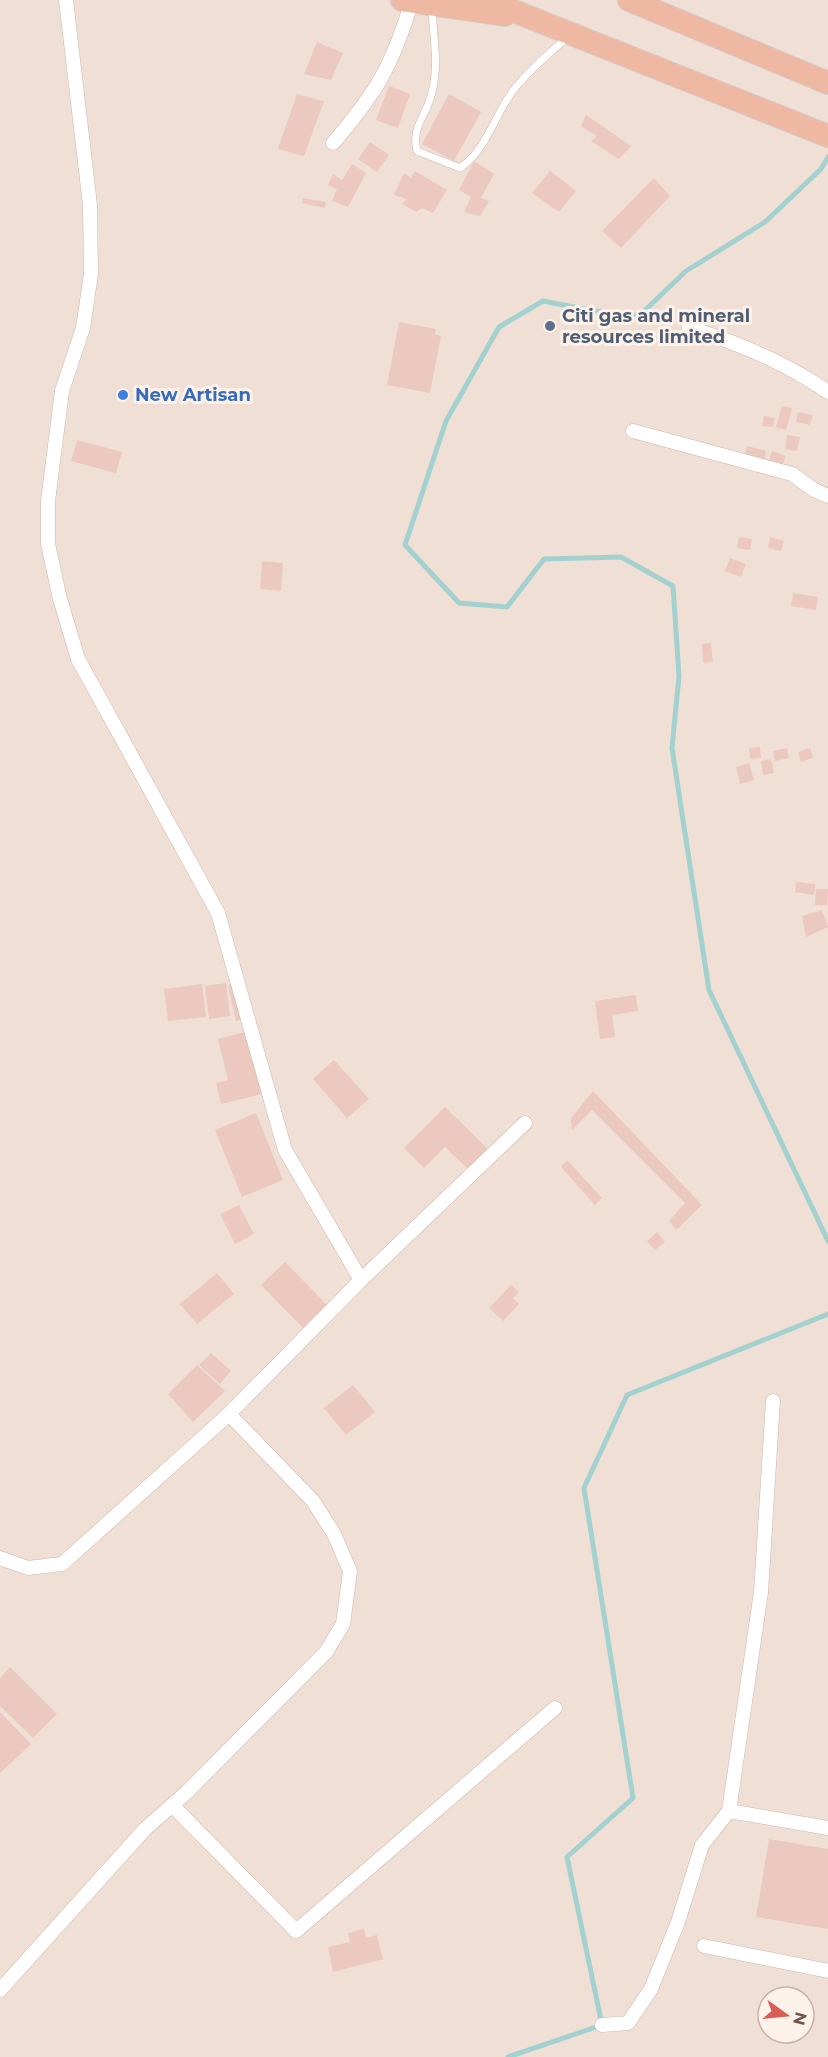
<svg xmlns="http://www.w3.org/2000/svg" width="828" height="2057" font-family="Montserrat,sans-serif">
  <style>
    .residential { fill: #f0dfd4; fill-rule: evenodd }
    .lines { fill: none; stroke-linecap: round; stroke-linejoin: round }
    .stream { stroke: #a3d1d0; stroke-width: 5 }
    .building { fill: #ecc9bf }
    .service-casing { stroke: #ccb7af; stroke-width: 8 }
    .minor-casing { stroke: #ccb7af; stroke-width: 15 }
    .trunk-casing { stroke: #d4cbca; stroke-width: 24 }
    .service { stroke: #fff; stroke-width: 7 }
    .minor { stroke: #fff; stroke-width: 14 }
    .trunk { stroke: #efb8a3; stroke-width: 22 }
    .service-dot { fill: #5c6f8a; stroke: #fdf2ea; stroke-width: 2 }
    .shop-dot { fill: #3f7fe0; stroke: #fdf2ea; stroke-width: 2 }
    .labels { text-anchor: middle; stroke-width: 6; stroke-linejoin: round; paint-order: stroke }
    .service-label { font-size: 18px; font-weight: bold; fill: #4e5e75; stroke: #fdf2ea; text-anchor: start }
    .shop-label { font-size: 18px; font-weight: bold; fill: #366cbe; stroke: #fdf2ea; text-anchor: start }
  </style>
  <rect width="100%" height="100%" fill="#f9eee5"/>
  <path class="residential" d="M0 0H828V2057H0ZM768 1997H804V2033H768Z"/>
  <g class="lines">
    <g class="stream">
      <path d="M828 157 821 169 765 222 686 271 640 315 595 311 543 301 499 327 446 421 405 545 459 603 507 607 544 559 621 557 673 586 679 676 672 748 709 990 828 1241"/>
      <path d="M508 2057 602 2025 567 1857 633 1798 584 1488 627 1395 828 1314"/>
    </g>
  </g>
  <g class="building">
    <path d="M317 42 343 53 331 80 304 74Z"/>
    <path d="M389 86 410 94 398 128 376 120Z"/>
    <path d="M297 94 324 101 304 156 278 149Z"/>
    <path d="M449 94 481 112 454 161 422 144Z"/>
    <path d="M586 115 631 146 619 159 591 141 597 136 581 126Z"/>
    <path d="M370 142 389 155 377 172 358 159Z"/>
    <path d="M474 161 494 174 481 198 489 201 480 216 464 212 471 197 459 190Z"/>
    <path d="M352 164 366 173 348 207 332 201 337 189 328 185 333 174 342 180Z"/>
    <path d="M415 171 447 190 433 213 422 208 416 212 402 204 407 199 394 195 404 173 411 178Z"/>
    <path d="M550 171 576 191 559 212 532 193Z"/>
    <path d="M654 178 670 196 621 248 602 231Z"/>
    <path d="M303 198 326 202 325 208 302 203Z"/>
    <path d="M399 322 436 329 435 334 441 336 430 393 387 385Z"/>
    <path d="M782 406 792 408 786 430 776 427Z"/>
    <path d="M798 412 813 415 810 425 796 422Z"/>
    <path d="M764 416 775 418 773 427 762 426Z"/>
    <path d="M787 435 800 437 797 451 785 449Z"/>
    <path d="M77 440 122 452 116 473 71 461Z"/>
    <path d="M747 446 766 451 764 460 744 456Z"/>
    <path d="M772 451 786 456 783 464 769 460Z"/>
    <path d="M739 537 752 539 750 550 737 548Z"/>
    <path d="M770 537 784 541 781 551 768 548Z"/>
    <path d="M730 558 746 564 741 577 725 571Z"/>
    <path d="M262 561 283 563 281 591 260 589Z"/>
    <path d="M793 593 818 597 816 610 791 606Z"/>
    <path d="M711 643 713 662 703 663 702 644Z"/>
    <path d="M760 747 761 758 750 759 749 748Z"/>
    <path d="M787 748 789 758 775 761 773 751Z"/>
    <path d="M810 748 813 758 801 762 798 752Z"/>
    <path d="M771 759 774 773 763 775 761 761Z"/>
    <path d="M749 763 754 780 740 784 736 767Z"/>
    <path d="M796 882 815 884 814 895 795 892Z"/>
    <path d="M816 889H828L827 905H815Z"/>
    <path d="M822 910 828 927 806 937 802 916Z"/>
    <path d="M226 983 230 1016 209 1019 205 986Z"/>
    <path d="M236 983 246 1018 236 1021 228 985Z"/>
    <path d="M202 984 206 1017 168 1021 164 989Z"/>
    <path d="M636 995 638 1011 612 1015 615 1037 600 1039 595 1001Z"/>
    <path d="M249 1031 266 1093 221 1104 216 1083 228 1080 218 1039Z"/>
    <path d="M334 1060 369 1099 347 1118 313 1079Z"/>
    <path d="M593 1091 702 1205 676 1230 669 1221 685 1203 592 1110 572 1130 571 1118Z"/>
    <path d="M445 1107 490 1151 470 1171 445 1147 424 1168 404 1148Z"/>
    <path d="M256 1113 283 1180 242 1197 215 1130Z"/>
    <path d="M567 1160 602 1198 595 1205 561 1167Z"/>
    <path d="M239 1205 254 1234 235 1244 220 1214Z"/>
    <path d="M657 1232 665 1242 655 1250 647 1241Z"/>
    <path d="M285 1262 327 1305 303 1328 261 1285Z"/>
    <path d="M217 1273 234 1294 197 1324 180 1304Z"/>
    <path d="M511 1285 519 1292 513 1298 519 1304 503 1321 489 1308Z"/>
    <path d="M211 1353 231 1371 220 1384 199 1365Z"/>
    <path d="M197 1365 225 1391 193 1422 168 1394Z"/>
    <path d="M353 1385 375 1412 346 1435 324 1408Z"/>
    <path d="M10 1667 57 1714 33 1738 0 1706V1678Z"/>
    <path d="M0 1712 31 1744 0 1773Z"/>
    <path d="M769 1839 828 1849V1929L756 1917Z"/>
    <path d="M364 1929 366 1938 377 1935 383 1959 333 1972 328 1947 350 1942 348 1933Z"/>
  </g>
  <g class="lines">
    <g class="service-casing">
      <path id="service" d="M432 7C433 40 441 69 429 102 422 121 412 129 417 151L460 168C487 150 495 113 515 88 531 69 550 52 569 36"/>
    </g>
    <g class="minor-casing">
      <g id="minor">
        <path d="M66 0 90 205 91 274 83 328 62 391 48 501V544L60 599 78 659 218 913 285 1150 361 1280"/>
        <path d="M333 143C377 92 392 66 412 1"/>
        <path d="M689 328C740 343 784 362 828 392"/>
        <path d="M633 431 792 474 814 490 828 496"/>
        <path d="M0 1558 28 1568 62 1564 229 1414 361 1280 525 1123"/>
        <path d="M172 1805 296 1931 555 1708"/>
        <path d="M729 1811 828 1828"/>
        <path d="M704 1946 828 1971"/>
        <path d="M0 1990 145 1829 187 1792 326 1652 343 1624 350 1571 334 1534 313 1501 229 1414"/>
        <path d="M602 2025 628 2023 651 1989 678 1922 702 1845 729 1811 761 1592 773 1401"/>
      </g>
    </g>
    <g class="trunk-casing">
      <g id="trunk">
        <path d="M402 0 505 15"/>
        <path d="M486 0 828 136"/>
        <path d="M629 0 828 83"/>
      </g>
    </g>
    <use href="#service" class="service"/>
    <use href="#minor" class="minor"/>
    <use href="#trunk" class="trunk"/>
  </g>
  <circle class="service-dot" cx="550" cy="326" r="6"/>
  <circle class="shop-dot" cx="123" cy="395" r="6"/>
  <g class="labels">
    <g class="service-label">
      <text x="562" y="322">Citi gas and mineral<tspan x="562" dy="21">resources limited</tspan></text>
    </g>
    <g class="shop-label">
      <text x="135" y="401">New Artisan</text>
    </g>
  </g>
  <g transform="translate(786 2015) rotate(105)"><circle r="28" fill="#fdf2ea" stroke="#c4b2ab" stroke-width="1.5"/>
  <path d="M0-4.5L10 22L0 15L-10 22Z" fill="#d65e57"/>
  <text y="-9" font-size="16" font-weight="bold" text-anchor="middle" fill="#6f534d">N</text>
  </g>
</svg>
